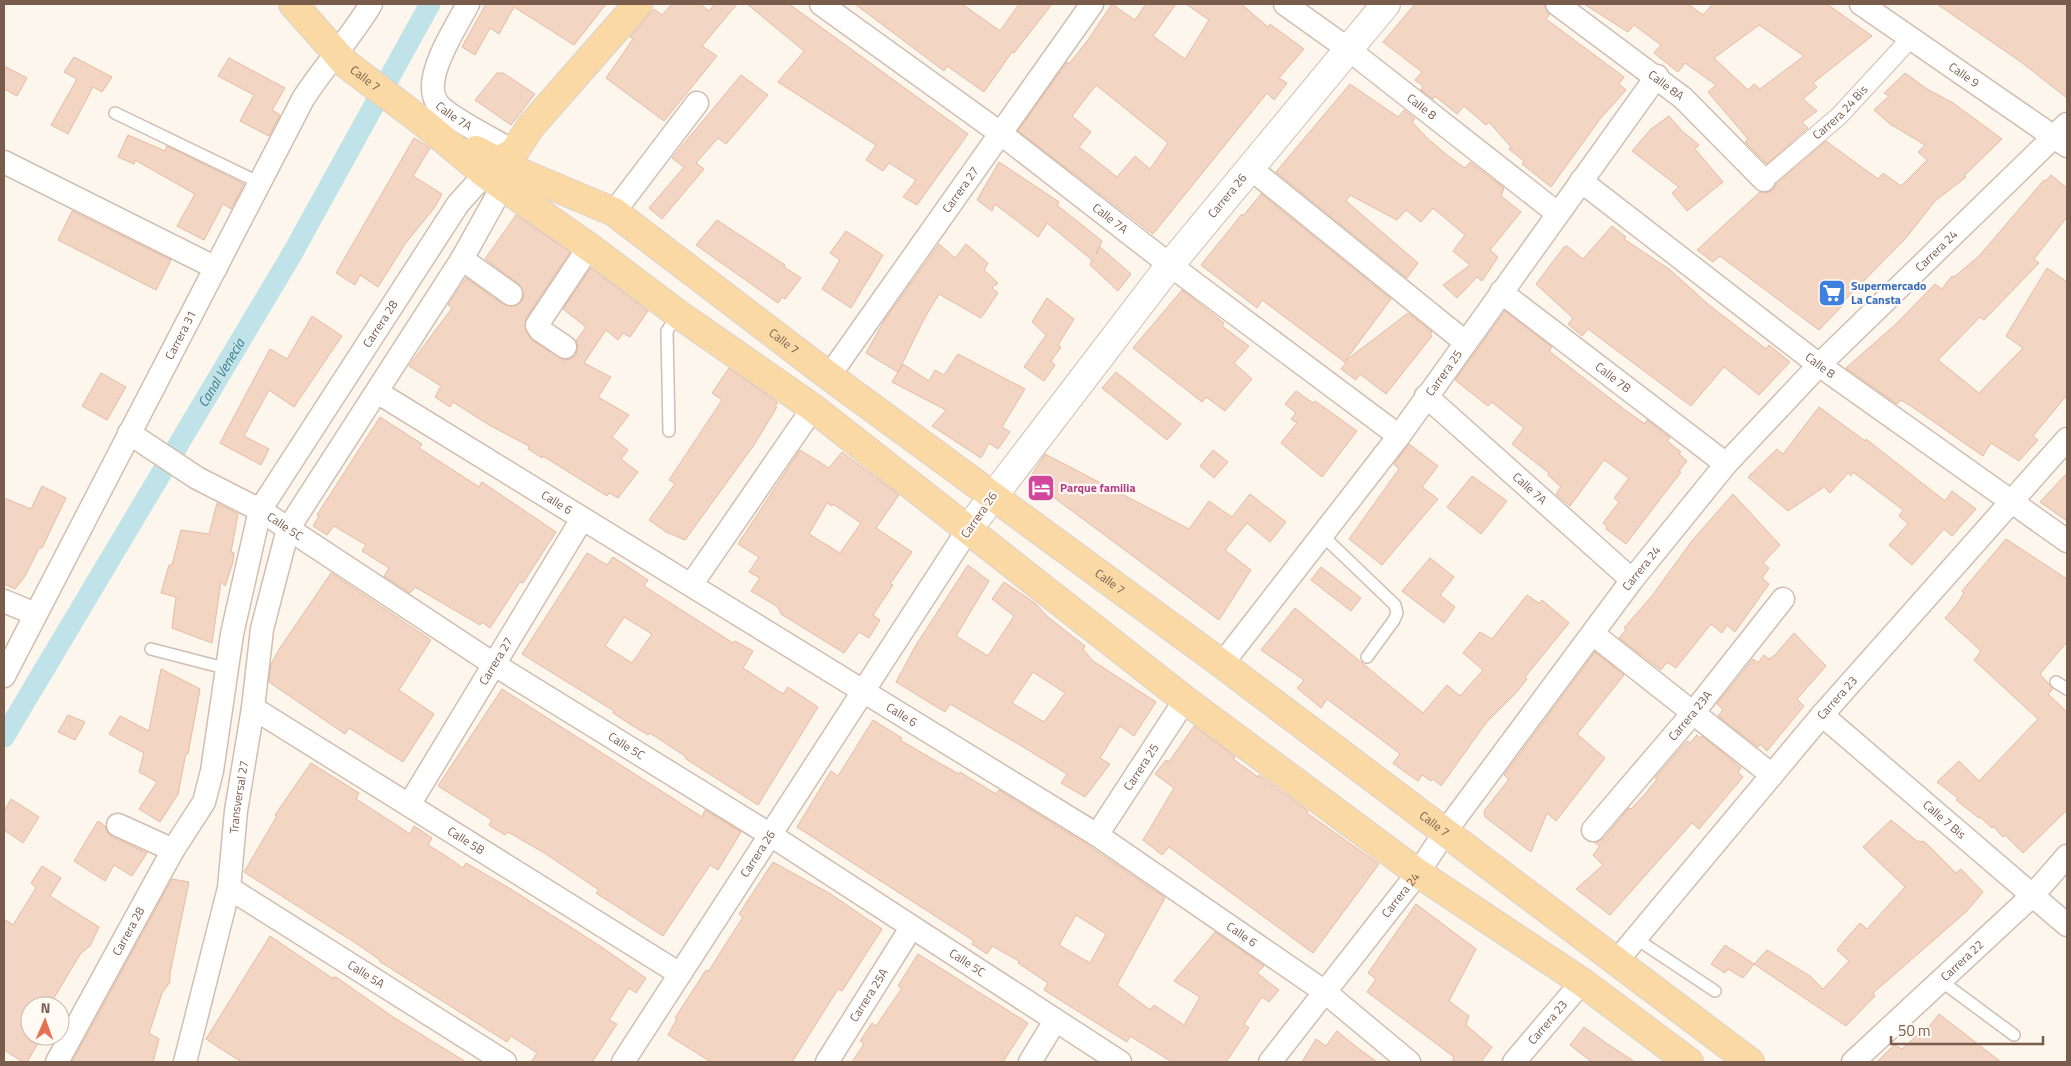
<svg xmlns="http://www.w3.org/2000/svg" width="2071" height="1066" font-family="'Titillium Web',sans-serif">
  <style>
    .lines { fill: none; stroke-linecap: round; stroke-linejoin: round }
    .canal { stroke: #bfe3e8; stroke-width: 21 }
    .building { fill: #f3d5c3; stroke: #e6bba3; fill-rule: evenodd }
    .service-casing { stroke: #d1beb0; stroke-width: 14 }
    .pedestrian-casing { stroke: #d1beb0; stroke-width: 20 }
    .minor-casing { stroke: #d1beb0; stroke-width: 25 }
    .tertiary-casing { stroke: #d1beb0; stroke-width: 30 }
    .primary-casing { stroke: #dad1cd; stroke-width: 30 }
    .service { stroke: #fff; stroke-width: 11 }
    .pedestrian { stroke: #fff; stroke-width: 18 }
    .minor { stroke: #fff; stroke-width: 22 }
    .tertiary { stroke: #fff; stroke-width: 28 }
    .primary { stroke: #fbd9a5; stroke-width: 28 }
    .labels { text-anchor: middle; stroke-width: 4.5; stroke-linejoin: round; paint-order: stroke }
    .street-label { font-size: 12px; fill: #7a5c4d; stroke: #fffaf3 }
    .shop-label { font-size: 12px; font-weight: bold; fill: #366cbe; stroke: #fffaf3; text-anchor: start }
    .hotel-label { font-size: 12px; font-weight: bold; fill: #b23c85; stroke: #fffaf3; text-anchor: start }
    .water-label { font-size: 14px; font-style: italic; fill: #437c86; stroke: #fffaf3 }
  </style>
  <rect width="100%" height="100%" fill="#fdf6ec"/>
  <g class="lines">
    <path class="canal" id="s1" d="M4 737 292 254 430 4"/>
  </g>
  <g class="building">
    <path d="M486 4H606L574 45 514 7 499 34 490 28 475 55 462 47Z"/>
    <path d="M672 4H700L709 11 715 4H737L702 46 717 56 664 121 606 78 633 39 630 37 654 9 662 15Z"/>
    <path d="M747 4H789L968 134 917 205 903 197 916 180 889 163 883 171 866 160 876 145 778 82 804 51Z"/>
    <path d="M855 4H962L1000 31 1019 4H1052L1014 53 1012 52 984 92 947 66 944 71Z"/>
    <path d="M1112 4 1135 20 1146 4H1176L1153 36 1185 59 1209 20 1186 4H1241L1268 27 1270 24 1304 49 1279 78 1287 83 1274 100 1267 93 1153 234 1018 131 1067 62 1069 64 1088 40ZM1096 85 1168 143 1150 169 1135 156 1117 177 1079 147 1091 132 1072 116Z"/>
    <path d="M1415 4H1544L1549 15 1546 19 1624 77 1619 84 1626 90 1600 119 1551 187 1522 164 1524 161 1509 149 1511 147 1489 122 1486 125 1464 106 1457 114 1435 96 1433 99 1421 90 1423 86 1415 80 1422 72 1383 42Z"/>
    <path d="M1584 4H1688L1703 15 1713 4H1827L1872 36 1813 83 1817 87 1803 99 1817 111 1802 122 1808 128 1767 164 1745 142 1748 139 1708 92 1716 85 1685 63 1678 72 1654 53 1661 45 1634 25 1628 32ZM1759 25 1804 56 1760 89 1754 84 1748 90 1714 58Z"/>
    <path d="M1937 4H2067V98L2021 62Z"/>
    <path d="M74 57 112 77 102 92 93 87 68 134 51 125 77 79 64 72Z"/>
    <path d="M229 58 285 88 272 110 280 115 269 136 240 121 254 95 218 76Z"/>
    <path d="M4 66 27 78 17 96 4 89Z"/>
    <path d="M497 73H503L535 94 511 125 475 100Z"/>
    <path d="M1905 73 1927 89 1953 103 2002 139 1964 176 1966 177 1935 201 1906 238 1842 303 1844 304 1819 330 1720 256 1713 262 1697 250 1760 192 1767 193 1773 190 1777 183 1826 141 1878 179 1883 173 1901 186 1927 160 1918 152 1925 145 1890 124 1874 110 1889 96 1884 93Z"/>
    <path d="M741 75 768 95 726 144 718 138 696 163 704 169 662 219 649 208 684 167 672 158Z"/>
    <path d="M1350 84 1398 117 1404 110 1415 119 1412 122 1427 138 1447 155 1465 168 1470 162 1504 188 1501 196 1521 212 1490 250 1498 257 1482 281 1477 277 1457 298 1443 285 1470 265 1453 251 1465 235 1433 208 1421 222 1406 210 1397 220 1350 195 1346 201 1418 263 1407 278 1276 172Z"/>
    <path d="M1669 116 1682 131 1699 145 1695 149 1723 182 1687 211 1672 193 1679 187 1632 151 1651 129Z"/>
    <path d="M128 135 165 151 167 146 244 184 231 209 223 204 204 240 177 226 195 194 135 160 134 164 118 157Z"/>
    <path d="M414 138 430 148 413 176 442 194 435 207 405 244 378 287 360 275 355 285 336 273Z"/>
    <path d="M999 162 1059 202 1057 205 1102 241 1096 254 1100 247 1131 274 1118 291 1090 265 1092 260 1047 223 1038 237 995 204 992 211 977 200Z"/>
    <path d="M2051 175 2067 188V217L2034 259 2039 263 1984 320 1980 317 1938 360 1979 393 2023 348 2006 336 2047 268 2067 282V395L2033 436 2038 440 2019 461 1991 443 1983 456 1911 406 1901 400 1897 404 1846 368 1895 325 1935 284 1942 289 1952 276 1954 277 1979 256 2044 180 2046 181Z"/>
    <path d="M1261 194 1391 299 1345 361 1408 313 1432 332 1430 334 1432 336 1386 394 1360 374 1356 380 1341 369 1346 363 1262 300 1257 308 1201 265 1242 214 1243 216Z"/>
    <path d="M72 211 171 260 156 290 58 240Z"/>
    <path d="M516 215 570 252 526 318V331L533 341 564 360 570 359 576 355 578 347 576 341 586 327 563 309 591 268 648 311 630 337 623 333 618 340 606 330 584 363 611 377 598 397 629 415 612 437 628 450 621 459 638 472 618 498 609 493 607 496 543 456 542 458 528 449 529 446 489 425 453 402 450 407 435 397 441 386 409 366 452 308 448 305 466 278 504 305 516 306 522 301 524 295 519 284 485 259Z"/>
    <path d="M717 220 785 265 784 267 801 278 785 299 782 297 778 303 696 245Z"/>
    <path d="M1612 226 1626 237 1624 239 1669 269 1709 305 1766 349 1769 345 1790 362 1759 395 1724 367 1691 406 1588 329 1582 336 1568 324 1573 318 1536 284 1564 247 1567 246 1583 259Z"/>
    <path d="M846 231 883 255 851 308 822 289 840 260 830 253Z"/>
    <path d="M939 244 955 258 966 244 988 263 984 270 998 283 992 288 998 293 981 318 939 294 924 319 898 372 866 353 884 321Z"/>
    <path d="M1182 290 1224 323 1222 326 1249 346 1234 363 1252 379 1225 411 1206 397 1202 402 1133 348Z"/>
    <path d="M1047 298 1074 319 1058 345 1061 347 1051 361 1055 365 1044 381 1024 367 1046 335 1032 322Z"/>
    <path d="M1505 311 1552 347 1549 351 1625 410 1645 424 1647 420 1670 438 1667 441 1681 452 1679 454 1687 461 1679 471 1681 472 1626 544 1606 529 1607 527 1603 523 1619 502 1614 498 1629 478 1604 460 1570 506 1556 494 1561 487 1548 475 1549 473 1512 444 1524 428 1492 402 1488 406 1455 380Z"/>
    <path d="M312 316 342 336 294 407 269 390 244 436 269 449 261 465 220 443 270 349 287 359Z"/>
    <path d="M958 354 1025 389 1002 427 1010 432 998 449 989 443 981 458 932 426 946 410 892 382 903 364 929 381 935 370 944 375Z"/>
    <path d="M729 368 778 403 775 406 777 407 754 445 685 540 666 532 649 520 675 484 669 480 722 400 712 393Z"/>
    <path d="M1116 372 1181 424 1167 440 1102 388Z"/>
    <path d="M101 373 126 387 107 420 82 406Z"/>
    <path d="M1296 391 1313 403 1315 401 1357 431 1322 477 1281 443 1297 423 1291 419 1296 413 1285 404Z"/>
    <path d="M1819 407 1865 441 1866 439 1945 501 1952 491 1976 509 1952 536 1944 529 1912 565 1889 545 1908 524 1899 516 1903 510 1853 472 1851 476 1848 473 1830 493 1824 487 1788 511 1748 477 1777 449 1783 454Z"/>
    <path d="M380 417 422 444 419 448 479 487 482 482 556 532 523 583 520 582 490 628 482 622 480 625 415 587 410 593 384 576 389 568 362 551 366 545 334 526 327 535 313 526 319 516 317 515Z"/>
    <path d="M1409 444 1438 466 1422 487 1438 499 1382 565 1349 539 1399 469 1394 464Z"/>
    <path d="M800 450 829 468 842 452 899 495 876 528 912 552 890 584 893 585 873 615 880 620 869 638 859 632 844 653 781 614 778 607 751 591 760 578 749 572 759 557 738 544ZM827 503 832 506 833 504 861 523 840 553 809 534Z"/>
    <path d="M1213 450 1228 462 1214 478 1200 466Z"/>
    <path d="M1045 454 1189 529 1209 501 1232 517 1250 494 1286 522 1270 542 1247 523 1225 550 1251 570 1219 620 1029 479Z"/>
    <path d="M2067 473V521L2040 502Z"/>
    <path d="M1472 476 1507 501 1481 534 1447 507Z"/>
    <path d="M42 486 66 498 42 548H39L25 576 15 589 4 584V498L31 509Z"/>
    <path d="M1733 494 1780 545 1763 563 1769 568 1762 578 1769 584 1735 632 1727 625 1722 633 1711 624 1676 668 1667 662 1661 670 1619 638 1626 630 1624 628 1652 596 1691 542Z"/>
    <path d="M217 503 238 514 231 552 234 553 233 562 225 586 221 582 212 643 172 628 176 597 161 593 169 565H172L181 530 209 534Z"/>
    <path d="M2006 539 2067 579V642L2040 674 2053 689 2048 694 2067 712V810L2023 853 2005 835 2003 837 1993 826 1992 828 1980 817 1979 818 1956 800 1958 798 1937 782 1959 761 1979 781 2038 719 1974 660 1981 651 1945 618 1957 604 1964 593 1962 591Z"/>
    <path d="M587 553 607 565 613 557 648 580 644 586 733 643 735 641 753 651 743 668 783 694 788 687 818 707 758 805 686 759 685 756 650 733 648 735 633 726 613 713 614 711 522 654ZM624 617 652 634 632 663 605 646Z"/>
    <path d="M1430 558 1454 577 1440 595 1455 607 1444 623 1402 591Z"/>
    <path d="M968 565 989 581 956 636 988 656 1014 616 992 599 1004 582 1035 603 1048 617 1085 646 1083 649 1093 661 1156 702 1134 736 1120 726 1100 758 1110 764 1085 797 1061 783 1067 774 1020 745 950 704 945 712 896 682 916 645ZM1033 672 1065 693 1044 722 1012 703Z"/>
    <path d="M1321 567 1361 598 1351 611 1311 580Z"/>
    <path d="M331 573 431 640 399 690 434 714 403 762 349 728 345 734 269 682 271 664 280 648Z"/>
    <path d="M1527 595 1539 603 1542 600 1569 623 1525 677 1527 679 1515 694 1486 723 1441 786 1433 779 1431 781 1422 775 1418 781 1405 772 1393 763 1400 754 1390 746 1327 699 1321 708 1297 688 1304 680 1261 650 1295 608 1423 713 1447 685 1460 696 1483 670 1463 653 1480 632 1492 639Z"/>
    <path d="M1794 633 1826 666 1797 699 1804 706 1767 751 1760 744 1758 747 1718 716 1723 710 1717 704 1753 659 1758 663 1764 655 1769 659 1775 655Z"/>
    <path d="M1595 652 1624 675 1577 734 1605 758 1556 821 1547 813 1531 852 1485 817 1484 811 1509 779 1504 775Z"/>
    <path d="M161 669 200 689 188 754 186 753 178 794 160 822 139 809 157 782 139 772 144 753 109 734 120 716 149 731Z"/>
    <path d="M502 689 702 817 705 810 741 832 718 870 710 865 663 936 596 893 599 890 546 854 508 832 505 835 489 825 492 820 438 786Z"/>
    <path d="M68 715 85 722 75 740 58 732Z"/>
    <path d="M873 720 902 738 900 740 941 764 959 774 960 772 996 794 999 790 1089 846 1165 898 1117 985 1150 1010 1154 1005 1184 1025 1200 997 1174 981 1215 932 1264 966 1257 973 1279 990 1269 1002 1262 997 1244 1024 1249 1028 1226 1062H1172L1130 1036 1127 1042 1044 990 1048 983 1018 963 1019 961 992 946 987 954 972 944 974 941 797 827 831 771 838 776ZM1076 915 1106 934 1090 963 1059 945Z"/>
    <path d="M1194 726 1229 752 1235 757 1233 759 1258 777 1259 775 1308 811 1307 813 1379 864 1313 953 1169 847 1162 855 1143 840 1174 788 1155 774 1166 760 1169 762Z"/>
    <path d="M1697 735 1700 738 1702 736 1741 768 1738 772 1743 777 1699 829 1692 823 1610 915 1576 889 1603 865 1593 855 1600 846 1595 843 1603 839 1629 808 1631 809 1646 793 1657 779 1655 778 1687 741 1690 743Z"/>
    <path d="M311 763 359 793 356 799 392 822 410 834 414 826 432 838 428 845 446 856 463 868 466 863 509 888 597 944 646 978 636 993 629 988 609 1020 617 1024 592 1062H531L537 1053 511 1036 507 1042 379 961 380 960 357 944 244 872 277 816 275 815Z"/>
    <path d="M11 799 39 817 23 843 4 830V811Z"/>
    <path d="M1891 820 1917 841 1925 842 1956 873 1961 869 1983 892 1966 912 1873 993 1875 996 1846 1026 1754 964 1767 950 1810 976 1823 989 1849 961 1837 950 1845 940 1860 923 1867 929 1905 887 1863 847Z"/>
    <path d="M98 821 105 826 107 832 112 837 147 853 132 876 114 865 105 881 74 861Z"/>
    <path d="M773 862 829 893 882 929 842 991 838 989 792 1062H711L668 1035 677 1019 675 1018 706 970 709 971 720 953 743 917 739 914Z"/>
    <path d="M42 866 61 878 50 896 99 927 90 946 81 953 49 1006H30V1036L41 1038 27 1062H23L4 1050V919L13 925 36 888 31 883Z"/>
    <path d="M172 879 189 882 170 973V982L162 993 149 1033 159 1039 153 1062H72Z"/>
    <path d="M1416 904 1476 949 1449 1001 1469 1016 1466 1025 1492 1047 1481 1062H1452L1454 1057 1367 992 1376 979 1368 973Z"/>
    <path d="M270 936 332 978 336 977 393 1017 466 1062H242L221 1049 206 1039Z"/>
    <path d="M1725 945 1754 964 1743 978 1728 969 1725 973 1711 964Z"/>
    <path d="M918 954 1028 1023 1003 1062H852L864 1044 860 1041 872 1023 876 1026 902 988 898 986Z"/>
    <path d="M1939 1014 2001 1062H1877L1894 1045 1902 1049 1922 1031 1924 1033Z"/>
    <path d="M1584 1027 1606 1043 1635 1062H1592L1570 1045Z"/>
    <path d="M1337 1031 1354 1045 1377 1062H1302L1316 1039 1326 1046Z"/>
  </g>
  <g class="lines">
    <g class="service-casing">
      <g id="service">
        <path d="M115 113 260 183"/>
        <path d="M669 431 667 331 678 314"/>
        <path d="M1322 535 1395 605 1397 613 1394 620 1367 657"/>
        <path d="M151 649 228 669"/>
        <path d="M2056 682 2067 689"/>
        <path d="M1635 938 1715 991"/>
        <path d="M1941 981 2014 1035"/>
      </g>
    </g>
    <g class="pedestrian-casing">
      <g id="pedestrian">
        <path id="s2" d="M1764 180 1839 116 1910 39"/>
      </g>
    </g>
    <g class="minor-casing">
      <g id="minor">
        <path id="s3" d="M468 4C457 26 418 82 439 105 450 118 497 141 514 152"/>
        <path id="s4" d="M821 4 1000 133 1170 265 1399 436"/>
        <path id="s5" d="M1285 4 1348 49 1557 213"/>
        <path id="s6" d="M1557 4 1683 98 1764 180"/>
        <path id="s7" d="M1861 4 2067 146"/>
        <path d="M4 162 216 268"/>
        <path d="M1250 168 1465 342"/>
        <path id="s8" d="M1581 181 1819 365 2067 541"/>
        <path d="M614 212 697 103"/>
        <path d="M462 259 511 294"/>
        <path id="s9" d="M1501 292 1726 464"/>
        <path d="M565 347 540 330 537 325 589 247"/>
        <path id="s10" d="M829 376 1092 4"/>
        <path id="s11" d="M377 392 1097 835 1325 992 1409 1062"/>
        <path id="s12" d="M1426 396 1632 580"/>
        <path id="s13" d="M129 433 197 478 260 510 495 665 769 834 1120 1062"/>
        <path d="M691 585 813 408"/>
        <path d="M4 601 35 614"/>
        <path d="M1593 634 1772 775"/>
        <path id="s14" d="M1222 664 1399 436 1657 76"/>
        <path id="s15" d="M4 676 303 99C324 66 351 38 371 4"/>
        <path id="s16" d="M253 708 680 974"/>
        <path id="s17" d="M1822 715 2067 925"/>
        <path id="s18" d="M409 805 582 519"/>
        <path d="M118 825 173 850"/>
        <path id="s19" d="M1593 830 1693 713 1783 599"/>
        <path id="s20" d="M1097 835 1185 700"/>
        <path id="s21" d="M229 888 505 1062"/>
        <path id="s22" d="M1615 963 1822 715 2067 439"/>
        <path id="s23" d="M57 1062 173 850 204 802 212 771 232 634 260 510 458 204 485 174"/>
        <path id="s24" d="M185 1062 229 888 236 811 253 708 262 629 288 529 462 259 502 187"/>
        <path id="s25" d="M623 1062 969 528"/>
        <path id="s26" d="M827 1062 911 928"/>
        <path d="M1030 1062 1055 1021"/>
        <path id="s27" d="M1270 1062 1418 873 1445 832 1632 580 1726 464 1819 365 2067 124"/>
        <path id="s28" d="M1514 1062 1582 982"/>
        <path id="s29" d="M1853 1062 2033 895 2067 856"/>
      </g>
    </g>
    <g class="tertiary-casing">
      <g id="tertiary">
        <path id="s30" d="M969 528 1170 265 1386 4"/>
      </g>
    </g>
    <g class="primary-casing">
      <g id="primary">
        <path id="s31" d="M293 4 346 64 424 123 485 174 589 247 678 314 813 408 1185 700 1418 873 1582 982 1689 1062"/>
        <path id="s32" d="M476 150 512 169 614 212 829 376 1222 664 1750 1062"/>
        <path d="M486 173 496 162 514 152 531 126 638 4"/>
      </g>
    </g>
    <use href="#service" class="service"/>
    <use href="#pedestrian" class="pedestrian"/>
    <use href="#minor" class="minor"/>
    <use href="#tertiary" class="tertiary"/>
    <use href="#primary" class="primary"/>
  </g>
  <defs>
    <g id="supermarket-square" transform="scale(1.4375)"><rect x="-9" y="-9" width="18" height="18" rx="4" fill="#3f7fe0" stroke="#fffaf3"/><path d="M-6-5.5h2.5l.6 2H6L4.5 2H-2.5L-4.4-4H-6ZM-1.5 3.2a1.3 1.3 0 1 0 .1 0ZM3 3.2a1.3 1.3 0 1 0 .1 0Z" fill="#fff"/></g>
    <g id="hotel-square" transform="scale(1.4375)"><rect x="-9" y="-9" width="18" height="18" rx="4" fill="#d1479c" stroke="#fffaf3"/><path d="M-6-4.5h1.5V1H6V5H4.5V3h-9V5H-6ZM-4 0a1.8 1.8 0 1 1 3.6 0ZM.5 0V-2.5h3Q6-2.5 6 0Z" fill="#fff"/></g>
  </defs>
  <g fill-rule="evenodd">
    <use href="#supermarket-square" x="1832" y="293"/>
    <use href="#hotel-square" x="1041" y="488"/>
  </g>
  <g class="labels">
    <g class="street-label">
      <text dy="4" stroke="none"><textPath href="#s7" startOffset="125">Calle 9</textPath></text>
      <text dy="4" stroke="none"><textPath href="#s31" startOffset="104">Calle 7</textPath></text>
      <text dy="4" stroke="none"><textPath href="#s6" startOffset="136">Calle 8A</textPath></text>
      <text dy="4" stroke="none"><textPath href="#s5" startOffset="171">Calle 8</textPath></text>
      <text dy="4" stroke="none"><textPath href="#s2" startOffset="102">Carrera 24 Bis</textPath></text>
      <text dy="4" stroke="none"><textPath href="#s3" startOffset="129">Calle 7A</textPath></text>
      <text dy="4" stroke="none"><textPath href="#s10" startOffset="228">Carrera 27</textPath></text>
      <text dy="4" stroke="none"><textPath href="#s30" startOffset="421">Carrera 26</textPath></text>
      <text dy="4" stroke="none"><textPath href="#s4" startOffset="360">Calle 7A</textPath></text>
      <text dy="4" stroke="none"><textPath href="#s27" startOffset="1052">Carrera 24</textPath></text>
      <text dy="4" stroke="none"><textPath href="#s23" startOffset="818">Carrera 28</textPath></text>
      <text dy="4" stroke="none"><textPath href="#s15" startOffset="384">Carrera 31</textPath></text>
      <text dy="4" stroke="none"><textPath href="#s32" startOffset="365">Calle 7</textPath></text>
      <text dy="4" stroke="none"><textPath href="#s8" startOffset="302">Calle 8</textPath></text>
      <text dy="4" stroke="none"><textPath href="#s14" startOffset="366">Carrera 25</textPath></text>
      <text dy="4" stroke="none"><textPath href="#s9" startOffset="141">Calle 7B</textPath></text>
      <text dy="4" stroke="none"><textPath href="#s12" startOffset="139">Calle 7A</textPath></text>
      <text dy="4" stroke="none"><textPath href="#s11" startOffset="211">Calle 6</textPath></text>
      <text transform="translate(979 515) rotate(-55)" y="4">Carrera 26</text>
      <text dy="4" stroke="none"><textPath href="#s13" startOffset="182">Calle 5C</textPath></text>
      <text dy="4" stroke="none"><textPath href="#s27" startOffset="618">Carrera 24</textPath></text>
      <text dy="4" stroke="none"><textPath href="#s32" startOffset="770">Calle 7</textPath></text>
      <text dy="4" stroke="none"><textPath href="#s18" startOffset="168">Carrera 27</textPath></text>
      <text dy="4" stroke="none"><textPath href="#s22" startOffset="346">Carrera 23</textPath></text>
      <text dy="4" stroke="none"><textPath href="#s11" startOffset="616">Calle 6</textPath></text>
      <text dy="4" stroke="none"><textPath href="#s19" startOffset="150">Carrera 23A</textPath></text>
      <text dy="4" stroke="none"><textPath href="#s13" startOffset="588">Calle 5C</textPath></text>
      <text dy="4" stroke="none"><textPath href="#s20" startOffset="81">Carrera 25</textPath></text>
      <text dy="4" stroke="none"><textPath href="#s24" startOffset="271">Transversal 27</textPath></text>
      <text dy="4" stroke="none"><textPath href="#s17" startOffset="161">Calle 7 Bis</textPath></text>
      <text dy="4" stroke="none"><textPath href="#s32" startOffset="1175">Calle 7</textPath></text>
      <text dy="4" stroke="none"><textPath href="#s16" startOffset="251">Calle 5B</textPath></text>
      <text dy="4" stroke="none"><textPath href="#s25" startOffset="248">Carrera 26</textPath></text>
      <text dy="4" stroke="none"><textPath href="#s27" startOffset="212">Carrera 24</textPath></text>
      <text dy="4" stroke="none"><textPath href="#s23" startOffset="149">Carrera 28</textPath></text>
      <text dy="4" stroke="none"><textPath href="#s11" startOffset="1021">Calle 6</textPath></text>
      <text dy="4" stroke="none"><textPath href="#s29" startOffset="149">Carrera 22</textPath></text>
      <text dy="4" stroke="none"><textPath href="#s13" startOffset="992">Calle 5C</textPath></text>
      <text dy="4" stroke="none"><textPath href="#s21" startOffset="162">Calle 5A</textPath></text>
      <text dy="4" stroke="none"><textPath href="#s26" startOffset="79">Carrera 25A</textPath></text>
      <text dy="4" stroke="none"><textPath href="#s28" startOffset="52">Carrera 23</textPath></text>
    </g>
    <g class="shop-label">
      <text x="1851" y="290">Supermercado<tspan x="1851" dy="14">La Cansta</tspan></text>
    </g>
    <g class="hotel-label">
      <text x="1060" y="492">Parque familia</text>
    </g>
    <g class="water-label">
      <text dy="5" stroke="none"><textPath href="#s1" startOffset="424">Canal Venecia</textPath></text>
    </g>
  </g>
  <rect width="2071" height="1066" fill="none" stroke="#7a5c4d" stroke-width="10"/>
  <g transform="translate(45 1021) rotate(2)"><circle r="24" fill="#fffaf3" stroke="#cabbb1"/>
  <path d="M0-4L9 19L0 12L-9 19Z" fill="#e76f51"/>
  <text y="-8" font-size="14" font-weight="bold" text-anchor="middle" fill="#7a5c4d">N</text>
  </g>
  <path d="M1891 1036v8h152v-8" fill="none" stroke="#7a5c4d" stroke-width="2.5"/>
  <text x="1898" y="1036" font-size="15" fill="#7a5c4d" stroke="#fffaf3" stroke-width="4" paint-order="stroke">50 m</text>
</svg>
